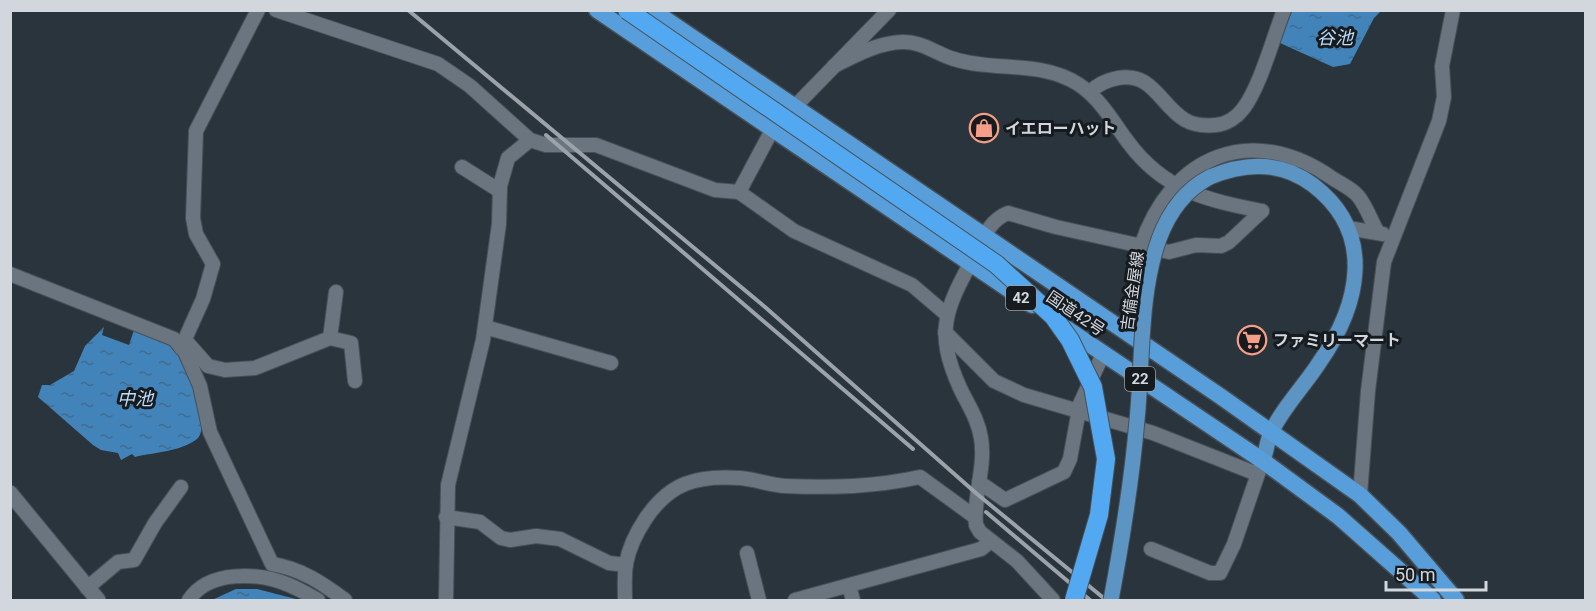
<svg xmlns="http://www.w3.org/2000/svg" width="1596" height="611" font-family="Roboto,'Noto Sans JP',sans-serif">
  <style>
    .water { fill: url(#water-ripples) }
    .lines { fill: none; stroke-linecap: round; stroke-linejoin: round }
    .minor-casing { stroke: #475058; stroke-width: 16 }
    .tertiary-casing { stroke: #475058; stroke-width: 17 }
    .primary-casing { stroke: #475058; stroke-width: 17 }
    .trunk-casing { stroke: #475058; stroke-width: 19 }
    .minor { stroke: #6a757f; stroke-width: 14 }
    .tertiary { stroke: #6a757f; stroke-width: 15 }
    .primary { stroke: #5c94c3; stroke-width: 15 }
    .trunk { stroke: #589eda; stroke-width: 16 }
    .rail { stroke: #9ba2a9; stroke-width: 4 }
    .primary-bridge-casing { stroke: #475058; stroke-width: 17; stroke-linecap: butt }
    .motorway-bridge-casing { stroke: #475058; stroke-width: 20; stroke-linecap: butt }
    .primary-bridge { stroke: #5c94c3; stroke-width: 15 }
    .motorway-bridge { stroke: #53a9f1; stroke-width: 18 }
    .labels { text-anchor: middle; stroke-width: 6; stroke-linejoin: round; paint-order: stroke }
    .shield { fill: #161b1f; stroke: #999fa4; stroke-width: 1.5 }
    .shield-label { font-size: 15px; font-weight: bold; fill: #d1d7dd }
    .poi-label { font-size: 16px; font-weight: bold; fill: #d1d7dd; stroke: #161b1f; text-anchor: start }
    .street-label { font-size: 16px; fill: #d1d7dd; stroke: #161b1f }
    .water-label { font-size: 18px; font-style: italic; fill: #bcddfb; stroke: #161b1f }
  </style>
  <defs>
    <pattern id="water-ripples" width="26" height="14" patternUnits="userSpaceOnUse" patternTransform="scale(1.5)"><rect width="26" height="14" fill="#4283b9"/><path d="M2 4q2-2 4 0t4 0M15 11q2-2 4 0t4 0" fill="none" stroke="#416c8f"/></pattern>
  </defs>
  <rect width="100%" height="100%" fill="#2a343d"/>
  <g class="water">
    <path d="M1292 11V10L1381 11 1374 18 1350 64 1333 67 1280 43Z"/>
    <path d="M104 327 102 335 129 345 134 330C147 335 165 339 175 350 187 362 213 426 197 439 180 452 155 452 135 457L132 454 121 460 118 453 101 450 93 445 38 397 42 385H50L74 371 85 346Z"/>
    <path d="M236 589H257L300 600H212Z"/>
  </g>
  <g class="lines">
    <g class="minor-casing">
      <g id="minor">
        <path d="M276 10 438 64 470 86 530 140 546 145H596L715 190 739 192"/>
        <path d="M889 10 772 130 739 192 794 231 912 285 946 314"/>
        <path d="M834 66C856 55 877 43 902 42 921 41 937 54 954 59 994 72 1041 60 1078 84 1100 98 1113 122 1128 142 1164 191 1207 200 1262 211"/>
        <path d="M1090 92C1098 84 1107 80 1118 78 1153 72 1160 105 1185 120 1194 125 1206 126 1216 125 1227 124 1237 117 1243 109 1260 87 1273 38 1284 10"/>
        <path d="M462 167 500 191"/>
        <path d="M1348 228 1383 234"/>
        <path d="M1141 246C1171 155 1252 122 1332 178 1341 184 1351 188 1358 196 1367 207 1371 221 1378 233"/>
        <path d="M10 274 174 339 185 352 200 386 210 432 272 564C302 569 322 583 345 600"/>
        <path d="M485 327 611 363"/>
        <path d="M945 332 994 381 1024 395 1153 433 1257 474"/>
        <path d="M330 338 336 292"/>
        <path d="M185 340 208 366 225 370 255 368 330 338 351 343 355 381"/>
        <path d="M181 348 203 299 213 264 196 234 193 218 196 131 258 10"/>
        <path d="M979 482 1005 500 1064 472 1070 459 1080 404 1103 354"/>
        <path d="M1360 495 1368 391 1384 262 1439 121 1444 97 1442 66 1453 10"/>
        <path d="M446 517 480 522 501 538 510 540 536 536 560 539 609 563 626 565"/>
        <path d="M1151 549 1210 573H1220L1234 544 1260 468"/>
        <path d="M747 553 759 600"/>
        <path d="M849 586 853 600"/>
        <path d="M87 588 118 562 134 560 155 523 181 487"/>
        <path d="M189 600C208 570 259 572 289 585 299 589 309 595 318 600"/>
        <path d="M446 600 448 485 483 340 499 224 500 186 508 158 530 140"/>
        <path d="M625 600C625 589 624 576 626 564 629 547 636 533 646 518 670 483 696 475 740 478 755 479 769 485 785 486 832 488 874 487 920 477L975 517"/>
        <path d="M795 600 981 549 991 541"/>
        <path d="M1053 600 1017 561 980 532 976 525C973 496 986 467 981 438 978 419 968 405 960 388 934 331 946 309 973 258 982 241 989 220 1008 213L1056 227 1169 252 1196 245 1221 246 1229 242 1262 211"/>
      </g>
    </g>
    <g class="tertiary-casing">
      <path id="tertiary" d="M10 493 98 600"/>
    </g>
    <g class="primary-casing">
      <path id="primary" d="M1210 177C1246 162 1281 161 1313 185 1377 234 1359 306 1319 363 1305 385 1280 411 1270 435 1267 443 1266 452 1263 461"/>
    </g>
    <g class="trunk-casing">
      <g id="trunk">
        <path d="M597 10 1032 305"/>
        <path d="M652 10 1220 396 1360 495 1399 533 1456 600"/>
        <path d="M1061 325 1263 461 1338 516 1433 600"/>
      </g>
    </g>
    <use href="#minor" class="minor"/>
    <use href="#tertiary" class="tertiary"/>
    <use href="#primary" class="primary"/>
    <use href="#trunk" class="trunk"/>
    <g class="rail">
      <path d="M408 10 765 307 977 494 1106 600"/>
      <path d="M546 135 913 449"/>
      <path d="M986 512 1090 600"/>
    </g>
    <g class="primary-bridge-casing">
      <path id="primary-bridge" d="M1111 600C1122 541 1132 480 1137 420 1143 361 1139 295 1159 239 1169 212 1185 190 1210 177"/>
    </g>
    <g class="motorway-bridge-casing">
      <path id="motorway-bridge" d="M627 10 996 264 1053 316 1070 340 1093 387 1106 459 1099 515 1074 600"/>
    </g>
    <use href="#primary-bridge" class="primary-bridge"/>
    <use href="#motorway-bridge" class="motorway-bridge"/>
  </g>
  <defs>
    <g id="shop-ring" transform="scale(1.5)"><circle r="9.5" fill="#161b1f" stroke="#f49e87" stroke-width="1.5"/><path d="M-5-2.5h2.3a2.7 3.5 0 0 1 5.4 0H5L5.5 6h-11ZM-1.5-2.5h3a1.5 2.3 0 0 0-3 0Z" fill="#f49e87"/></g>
    <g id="supermarket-ring" transform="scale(1.5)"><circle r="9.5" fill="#161b1f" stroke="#f49e87" stroke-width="1.5"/><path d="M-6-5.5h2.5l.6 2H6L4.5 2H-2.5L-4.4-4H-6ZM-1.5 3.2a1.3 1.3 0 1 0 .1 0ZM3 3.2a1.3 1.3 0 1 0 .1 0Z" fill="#f49e87"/></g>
  </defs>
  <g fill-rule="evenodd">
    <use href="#shop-ring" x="984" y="128"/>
    <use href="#supermarket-ring" x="1252" y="340"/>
  </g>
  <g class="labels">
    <g class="shield">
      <rect x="1006" y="286" width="30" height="24" rx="4.5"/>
      <rect x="1125" y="367" width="30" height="24" rx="4.5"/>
    </g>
    <g class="shield-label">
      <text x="1021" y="303">42</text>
      <text x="1140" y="384">22</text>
    </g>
    <g class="poi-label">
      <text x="1005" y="134">イエローハット</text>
      <text x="1273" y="346">ファミリーマート</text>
    </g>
    <g class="street-label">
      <text transform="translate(1132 291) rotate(-82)" y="6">吉備金屋線</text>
      <text transform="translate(1076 313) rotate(34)" y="6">国道42号</text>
    </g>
    <g class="water-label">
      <text x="1335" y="44">谷池</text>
      <text x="135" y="405">中池</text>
    </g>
  </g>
  <rect width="1596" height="611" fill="none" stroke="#d1d7dd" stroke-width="24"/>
  <path d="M1386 581v9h100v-9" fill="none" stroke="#d1d7dd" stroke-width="3"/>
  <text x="1395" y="581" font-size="18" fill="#d1d7dd" stroke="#161b1f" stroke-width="4.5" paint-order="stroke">50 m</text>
</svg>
